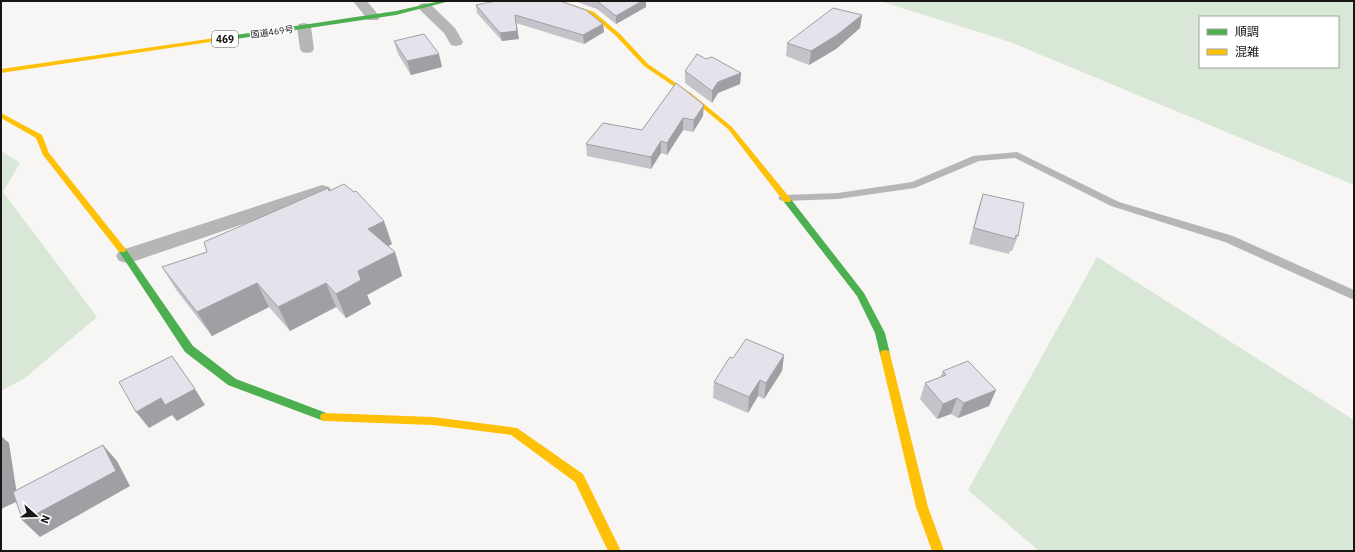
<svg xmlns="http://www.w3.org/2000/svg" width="1355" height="552" font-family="'IBM Plex Sans','Noto Sans JP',sans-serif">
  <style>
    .green { fill: #d8e7d6; fill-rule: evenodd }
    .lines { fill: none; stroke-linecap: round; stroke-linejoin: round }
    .lane { fill: #b7b6b6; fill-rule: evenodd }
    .street { fill: #b7b6b6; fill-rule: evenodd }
    .fast { fill: #4caf50; fill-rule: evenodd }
    .slow { fill: #ffc107; fill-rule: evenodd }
    .wall { fill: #c6c2ca }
    .shaded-wall { fill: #a19ea4 }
    .building { fill: #e6e2eb; stroke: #a19ea4 }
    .labels { text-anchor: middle; stroke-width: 3; stroke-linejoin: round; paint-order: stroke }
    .far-street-label { font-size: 9px; fill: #171615; stroke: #fff }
    .shield { fill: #fff; stroke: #5d5c5b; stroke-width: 1 }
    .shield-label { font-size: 10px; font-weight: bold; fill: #171615 }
  </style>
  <rect width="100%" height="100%" fill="#f8f6f5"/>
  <g class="green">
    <path d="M880 1H1354V185L1010 42ZM1200 17H1338V67H1200Z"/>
    <path d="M1 151 20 163 3 192 97 317 25 378 1 391Z"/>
    <path d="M1097 257 1354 420V551H1039L968 490Z"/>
  </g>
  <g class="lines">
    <path class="lane" d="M1017 152 1119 202 1233 236 1354 290V300L1225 242 1111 206 1015 158 979 161 915 188 838 199 784 201 780 200 778 198 780 196 784 195 838 193 912 182 973 156Z"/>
    <g class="street">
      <path d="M353 1H367L380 17 378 20H368Z"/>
      <path d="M425 3 430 4 455 28 463 42 461 45 456 46 451 45 444 33 420 10 418 7 420 4Z"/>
      <path d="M304 23 309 24 311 27 314 49 312 52 307 53 302 52 300 49 297 27 299 24Z"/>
      <path d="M322 185 329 187 332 191 329 195 135 261 127 263 119 261 116 256 119 251Z"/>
    </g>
    <g class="fast">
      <path d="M440 1H450L396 15 215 42 212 40 215 38 396 11Z"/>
      <path d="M784 198H790L864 293 885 333 890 354 889 357H881L880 354 875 333 857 296 784 202 783 200Z"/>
      <path d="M122 247 125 248 193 346 236 379 329 414 330 417 329 420 325 421 321 420 228 385 185 352 118 250Z"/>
    </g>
    <g class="slow">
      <path d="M553 1H561L594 12 620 34 648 64 692 94 732 127 790 198 791 200 790 202H784L728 129 688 96 644 66 616 36 590 14Z"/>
      <path d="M215 38 217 39V41L1 73V69Z"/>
      <path d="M1 113 42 135 49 153 125 248 126 250 125 252H119L43 155 36 138 1 118Z"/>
      <path d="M885 350 889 351 890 354 928 507 944 551H932L916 507 880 354 881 351Z"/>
      <path d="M325 413 433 417 517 428 583 474 621 551H608L575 482 511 435 433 425 325 421 321 420 320 417 321 414Z"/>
    </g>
  </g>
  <g class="wall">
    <path d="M574 1H646V7L616 24 597 9Z"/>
    <path d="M476 5 603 24 604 32 584 44 516 23 519 39 502 41 477 13Z"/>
    <path d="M862 15 860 28 836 49 809 65 786 56 787 43Z"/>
    <path d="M394 41 442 67 411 75 398 54Z"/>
    <path d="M706 59 741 73 740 84 718 93 712 103 685 83V71Z"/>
    <path d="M676 83 703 116 693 132 683 130 667 155 661 153 651 169 587 156 586 144 642 130Z"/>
    <path d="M329 190 392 244 388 246 395 252 402 276 367 295 371 304 346 318 336 307 290 331 269 307 212 336 177 291 162 267 207 252Z"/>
    <path d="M983 194 1018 236 1012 251H1010L1009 254 969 244 978 209Z"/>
    <path d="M784 355 782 371 764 399 758 396 748 413 713 398 714 382 733 358Z"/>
    <path d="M943 371 996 390 989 406 958 418 951 414 937 419 920 399 925 383 940 377Z"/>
  </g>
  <g class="shaded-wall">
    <path d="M642 1H646V7L616 24V16Z"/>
    <path d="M515 15 519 39 502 41 500 33Z"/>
    <path d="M862 15 860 28 836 49 809 65 811 51Z"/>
    <path d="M603 24 604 32 584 44 583 35Z"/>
    <path d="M439 54 442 67 411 75 407 61Z"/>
    <path d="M741 73 740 84 718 93 712 103V91L718 82Z"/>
    <path d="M704 105 703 116 693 132 694 120Z"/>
    <path d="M683 118V130L667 155V143Z"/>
    <path d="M661 141V153L651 169V157Z"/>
    <path d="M384 221 392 244 376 252 368 229Z"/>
    <path d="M395 252 402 276 367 295 371 304 346 318 336 294 358 271Z"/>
    <path d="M257 283 269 307 212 336 197 312Z"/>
    <path d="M326 283 336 307 290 331 278 307Z"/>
    <path d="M784 355 782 371 764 399 766 383Z"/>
    <path d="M760 380 758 396 748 413 749 397Z"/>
    <path d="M195 389 205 405 177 421 172 415 149 428 136 412 161 398Z"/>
    <path d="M996 390 989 406 958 418 964 403Z"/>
    <path d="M957 398 951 414 937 419 943 404Z"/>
    <path d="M1 436 9 443 18 501 1 509Z"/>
    <path d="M103 445 117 461 130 486 40 537 23 521Z"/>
  </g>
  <g class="building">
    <path d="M496 1H560L586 10 603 24 583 35 515 15 517 31 500 33 476 5Z"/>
    <path d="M597 1H642L616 16Z"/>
    <path d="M833 8 862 15 837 35 811 51 787 43Z"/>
    <path d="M424 34 439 54 407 61 394 41Z"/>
    <path d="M697 54 706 59 712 57 741 73 718 82 712 91 685 71Z"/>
    <path d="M676 83 704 105 694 120 683 118 667 143 661 141 651 157 586 144 603 123 642 130Z"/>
    <path d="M344 184 354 192 356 191 384 221 368 229 395 252 358 271 361 280 336 294 326 283 278 307 257 283 197 312 162 267 207 252 204 242 328 188 329 191Z"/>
    <path d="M983 194 1024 203 1018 236 1016 235 1015 239 974 228Z"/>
    <path d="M746 339 784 355 766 383 760 380 749 397 714 382 730 357 733 358Z"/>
    <path d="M172 356 195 389 165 405 161 398 136 412 119 382Z"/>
    <path d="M968 361 996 390 964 403 957 398 943 404 925 383 946 375 943 371Z"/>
    <path d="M103 445 116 471 23 521 13 492Z"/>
  </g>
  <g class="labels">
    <g class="far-street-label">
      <text transform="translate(272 32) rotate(-8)" y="3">国道469号</text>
    </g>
    <rect class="shield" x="212" y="31" width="26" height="16" rx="3"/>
    <g class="shield-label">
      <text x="225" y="43">469</text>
    </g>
  </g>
  <rect width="1355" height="552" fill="none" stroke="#171615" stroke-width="4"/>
  <rect x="1199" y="16" width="140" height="52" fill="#ffffff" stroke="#a2a2a1"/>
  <rect x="1207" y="29" width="20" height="6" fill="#4caf50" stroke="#a2a2a1"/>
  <text x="1235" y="36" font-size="12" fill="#171615">順調</text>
  <rect x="1207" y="49" width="20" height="6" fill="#ffc107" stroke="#a2a2a1"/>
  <text x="1235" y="56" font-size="12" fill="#171615">混雑</text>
  <g transform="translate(36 516) rotate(110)" stroke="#ffffff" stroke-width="3" paint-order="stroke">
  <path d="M0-3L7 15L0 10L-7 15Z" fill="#171615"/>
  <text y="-6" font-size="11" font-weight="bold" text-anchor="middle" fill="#171615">N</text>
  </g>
</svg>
